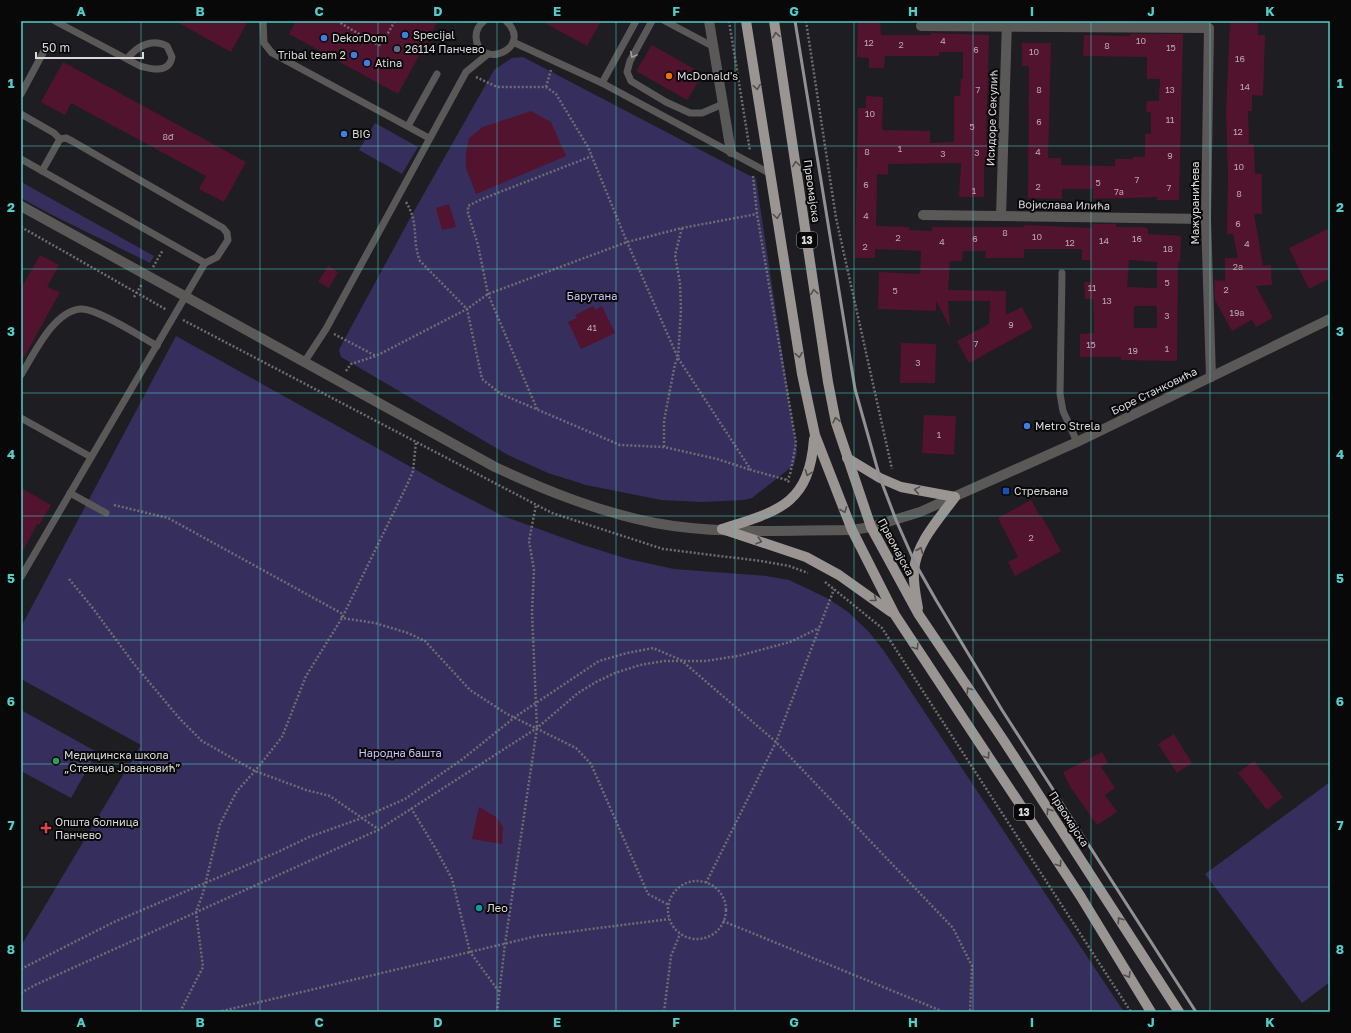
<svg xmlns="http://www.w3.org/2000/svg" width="1351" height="1033" font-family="'Golos Text',sans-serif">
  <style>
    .green { fill: #362e5c }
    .building { fill: #52132f; fill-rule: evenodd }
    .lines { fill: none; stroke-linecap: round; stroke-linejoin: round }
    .path { stroke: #6e6d72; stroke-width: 2.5; stroke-dasharray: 2 2; stroke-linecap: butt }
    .service { stroke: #5b5958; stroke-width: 7 }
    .minor { stroke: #5b5958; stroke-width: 10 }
    .tertiary { stroke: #5b5958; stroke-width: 10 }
    .primary { stroke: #9a9492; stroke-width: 10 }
    .rail { stroke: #919194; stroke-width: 3 }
    .oneway { stroke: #514e4e }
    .oneway2 { stroke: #a1a0a1 }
    .grid { fill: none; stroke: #53cdca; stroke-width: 1; stroke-opacity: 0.55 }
    .shop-dot { fill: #3f7fe0; stroke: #080809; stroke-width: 1.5 }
    .service-dot { fill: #5c6f8a; stroke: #080809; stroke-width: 1.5 }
    .food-dot { fill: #e8710a; stroke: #080809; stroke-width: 1.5 }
    .transit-dot { fill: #1a4fb4; stroke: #080809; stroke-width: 1.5 }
    .leisure-dot { fill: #2e9e5b; stroke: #080809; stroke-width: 1.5 }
    .health-dot { fill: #e0444e; stroke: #080809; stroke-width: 1.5 }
    .culture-dot { fill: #0f9aa8; stroke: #080809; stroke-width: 1.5 }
    .labels { text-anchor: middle; stroke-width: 4; stroke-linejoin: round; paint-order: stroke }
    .number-label { font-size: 9px; fill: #b8a8b2 }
    .shield { fill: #080809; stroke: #9b9b9d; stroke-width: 1 }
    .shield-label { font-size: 10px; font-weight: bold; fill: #dadadd }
    .poi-label { font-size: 11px; fill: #dadadd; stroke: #080809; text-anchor: start }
    .street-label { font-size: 11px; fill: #dadadd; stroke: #080809 }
    .park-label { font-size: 11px; fill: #cac4fb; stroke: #080809 }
    .neatline { fill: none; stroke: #53cdca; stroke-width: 1.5 }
    .grid-label { font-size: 13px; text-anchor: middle; font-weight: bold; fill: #53cdca }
  </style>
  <rect width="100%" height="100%" fill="#1e1d22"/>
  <g class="green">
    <path d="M523 57 756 179 797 452 794 465 752 498 744 500 702 502 661 500 586 485 548 473 508 455 341 357 339 350 344 340 413 213 494 70 512 58Z"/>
    <path d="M375 123 418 147 402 174 359 150Z"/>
    <path d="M21 181 25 184 154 256 150 263C107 241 63 222 21 198Z"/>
    <path d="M176 336 445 486 503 516 580 544 628 559 674 569 766 576 789 580 829 599 848 612 869 632 884 651 1124 1012H21V946L141 745 21 679V627Z"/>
    <path d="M21 710 97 752 71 798 21 771Z"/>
    <path d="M1330 782V982L1302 1003 1205 874Z"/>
  </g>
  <g class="building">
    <path d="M175 21H248L231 52Z"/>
    <path d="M296 21H438L398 94 289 34Z"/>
    <path d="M541 21H601L587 46Z"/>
    <path d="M858 21H880L881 35H931V33L989 35 986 141H988V165H984V197H959L961 163 888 164V175L877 174 876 226 909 227V230L932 231V227H1024V225L1092 228V224H1116V227H1144L1148 229V234L1181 236 1180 263 1178 262 1177 361 1121 360V357H1080V334L1094 333 1093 299H1085L1084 282H1092L1091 260H1082V249H1024V258H985L986 251H963L962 261H950L948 290 1006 291V315L1022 307 1033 328 969 363 957 341 989 324 990 301H948L950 327 936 301V311L878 309 879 272 920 274 921 251 875 249V258H855L858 108H866V96L883 97 882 130 930 131V143L954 142V96H960L961 79H963V52H939V56H885L884 68H869V58L857 57ZM1129 260 1157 262V288L1127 287ZM1134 306H1157V328H1134Z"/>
    <path d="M1230 21H1258V35H1265L1263 96 1252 95V111H1248L1249 144H1254L1255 174H1262V214H1254L1263 266 1271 265 1272 285 1256 286 1273 318 1256 327 1252 320 1232 331 1215 300 1214 280 1225 281V258H1238L1233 234H1227L1228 174 1226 111Z"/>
    <path d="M1130 34H1183L1179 200H1157V197L1093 199V189H1062V199L1028 198 1029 66H1022V43H1051L1048 158H1061V165L1115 166V159H1133V157H1145V134H1151V112H1146L1147 101H1159L1160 79H1147V57L1083 56 1084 35 1130 36Z"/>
    <path d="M652 45 703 74 687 100 636 71Z"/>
    <path d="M63 62 246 162 224 202 199 189 206 176 71 103 65 115 41 102Z"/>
    <path d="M531 111 551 122 566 156 476 194 466 168V153L469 138 483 127Z"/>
    <path d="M449 204 456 227 442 230 436 208Z"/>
    <path d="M1330 228V278L1309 289 1289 248Z"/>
    <path d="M40 255 59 265 47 287 60 292 21 363V289Z"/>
    <path d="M328 266 338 272 329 288 318 282Z"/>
    <path d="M593 306 595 310 602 306 615 333 581 349 568 322 577 318 575 315Z"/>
    <path d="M901 343 936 344 935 383H900Z"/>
    <path d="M924 415 956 416 954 455 922 453Z"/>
    <path d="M21 488 51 505 39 525 37 524 21 555Z"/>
    <path d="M1031 500 1040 516 1041 515 1061 551 1015 576 1008 562 1018 557 998 518Z"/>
    <path d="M1174 734 1192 763 1177 773 1158 744Z"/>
    <path d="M1102 752 1108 763 1101 767 1115 788 1105 795 1117 812 1097 825 1071 788 1063 772Z"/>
    <path d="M1254 761 1283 797 1267 810 1238 773Z"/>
    <path d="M479 807 496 817 503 827 502 844 472 839Z"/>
  </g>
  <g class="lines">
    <g class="path">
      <path d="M337 21 378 45H381L395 21"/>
      <path d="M729 21 750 151"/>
      <path d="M806 21 836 218 892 469"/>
      <path d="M476 77 497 87H546L556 94 588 147 627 242 678 358 751 470 787 480 790 483"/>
      <path d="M546 87 551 70"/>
      <path d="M753 176 757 214 796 443 790 475 787 480"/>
      <path d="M406 202C420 225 411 238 420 261L467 309 482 379 501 394 620 445 664 447 717 459 751 470"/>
      <path d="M21 227 167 310"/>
      <path d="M153 267 163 250"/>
      <path d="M134 297 142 284"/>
      <path d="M183 320 552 513 663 549 761 561 789 566 808 573"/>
      <path d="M334 334 376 356"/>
      <path d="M346 371 351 364 376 356 467 309 488 294 627 242 682 228 757 214"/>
      <path d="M537 409 488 294 478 245 468 213V206L482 199 592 156"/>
      <path d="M664 447V421L675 364 678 358 681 309 680 283 675 255 682 228"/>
      <path d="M114 505 168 518 341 613 342 618 375 623 408 633 425 641 470 690 507 714 576 748 591 764 648 894 669 905"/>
      <path d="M69 579 92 607 134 664 180 719 202 741 255 771 306 790 330 796 378 829"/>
      <path d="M825 582 882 628 1131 1012"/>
      <path d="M411 808 437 851 452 879 470 952 500 993"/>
      <circle cx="697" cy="910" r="29"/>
      <path d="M706 883 776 742 834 589"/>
      <path d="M723 921 944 1012"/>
      <path d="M21 969 114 922 280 851 309 837 362 818 405 799 464 758 515 717 599 661 627 653 653 648 681 660 776 742 953 928 972 966 970 1012"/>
      <path d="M21 993 35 985 378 830 537 728 578 693 596 682 615 673 640 665 664 661H705L738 656 790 642 819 628"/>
      <path d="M180 1012 203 967 196 912 203 893 220 824 237 791 255 771 282 737 306 676 342 618 407 485 413 471 416 442"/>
      <path d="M218 1012 537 936 669 919"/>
      <path d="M497 1012 505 944 537 728 532 612 534 570 529 541 536 505"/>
      <path d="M664 1012 671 956 680 934"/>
    </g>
    <g class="service">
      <path d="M55 21 140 66C151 69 169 74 172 57L167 46C152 38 137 46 127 59"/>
      <path d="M263 21 264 43 272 53 429 138"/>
      <path d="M484 21C479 25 476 31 476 37 478 72 535 48 506 21"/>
      <path d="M652 21 630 61 627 72 631 81 666 102 690 113H702L723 104"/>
      <path d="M665 21 714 47"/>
      <path d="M513 42 602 83 771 174"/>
      <path d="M602 83 636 21"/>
      <path d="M21 94 44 51"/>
      <path d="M21 114 54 133 60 139"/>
      <path d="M408 126 437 74"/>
      <path d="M21 159 205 263 21 577"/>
      <path d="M42 171 60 139 66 138 72 141 223 228 227 233 228 240 217 257 205 263"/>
      <path d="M1062 273 1060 394 1063 411 1077 442"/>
      <path d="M305 361 326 329 466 72 488 54"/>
      <path d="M21 375C34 354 53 312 80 309 95 307 142 337 157 346"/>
      <path d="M21 418 91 457"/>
      <path d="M70 493 106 513"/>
    </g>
    <g class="minor">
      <path d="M709 21 731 152"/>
      <path d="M921 26 1209 28 1206 219 1211 377"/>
      <path d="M923 215 1206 219"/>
      <path d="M1001 216 1007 21"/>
      <path d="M871 527 920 512 1077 442 1330 319"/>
    </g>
    <path class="tertiary" d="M21 206 495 467C547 491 599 512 655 523 719 535 787 530 852 530L871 527"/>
    <g class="primary">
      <path d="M746 21 802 374 815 435 852 530 895 615 1081 897 1151 1012"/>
      <path d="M774 21 828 382 836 423 871 527 919 615 1004 741 1179 1012"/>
      <path d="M847 458 880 478 901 487 955 497C939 519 916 543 914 571 913 584 916 596 918 608"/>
      <path d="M722 529 806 557 839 575 891 612"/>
      <path d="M722 529C778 511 809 505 814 439"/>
    </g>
    <path class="rail" d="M795 21 855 389 880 478 896 520 915 563 936 600 1002 710 1196 1012"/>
  </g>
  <defs><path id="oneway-chevron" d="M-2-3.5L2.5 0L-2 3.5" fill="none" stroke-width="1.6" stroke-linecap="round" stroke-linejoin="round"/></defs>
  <g class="oneway">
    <use href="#oneway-chevron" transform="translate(776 35) rotate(-99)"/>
    <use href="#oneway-chevron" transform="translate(757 87) rotate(81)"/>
    <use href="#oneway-chevron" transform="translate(796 164) rotate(-98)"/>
    <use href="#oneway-chevron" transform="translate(777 216) rotate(82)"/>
    <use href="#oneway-chevron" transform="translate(814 292) rotate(-98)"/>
    <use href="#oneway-chevron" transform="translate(799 355) rotate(81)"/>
    <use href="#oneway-chevron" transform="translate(836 420) rotate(-103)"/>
    <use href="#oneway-chevron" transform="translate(808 473) rotate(111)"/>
    <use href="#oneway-chevron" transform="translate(917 490) rotate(-170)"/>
    <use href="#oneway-chevron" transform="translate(844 510) rotate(68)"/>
    <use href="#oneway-chevron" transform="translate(759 541) rotate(18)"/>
    <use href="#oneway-chevron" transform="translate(920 550) rotate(-67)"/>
    <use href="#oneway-chevron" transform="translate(874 599) rotate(38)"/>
    <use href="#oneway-chevron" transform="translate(916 647) rotate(57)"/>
    <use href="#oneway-chevron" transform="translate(969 690) rotate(-124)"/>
    <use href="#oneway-chevron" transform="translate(987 756) rotate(56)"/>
    <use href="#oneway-chevron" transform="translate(1049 811) rotate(-123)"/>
    <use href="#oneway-chevron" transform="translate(1059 864) rotate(56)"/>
    <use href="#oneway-chevron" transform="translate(1120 920) rotate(-123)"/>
    <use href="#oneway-chevron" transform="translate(1128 975) rotate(59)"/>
  </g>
  <use class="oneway2" href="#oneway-chevron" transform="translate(633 55) rotate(118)"/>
  <path class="grid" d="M141 21V1012M260 21V1012M378 21V1012M497 21V1012M616 21V1012M735 21V1012M854 21V1012M973 21V1012M1091 21V1012M1210 21V1012M21 146H1330M21 269H1330M21 393H1330M21 516H1330M21 640H1330M21 764H1330M21 887H1330"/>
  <g class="shop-dot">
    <circle cx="405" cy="35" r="4"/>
    <circle cx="324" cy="38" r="4"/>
    <circle cx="354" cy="55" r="4"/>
    <circle cx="367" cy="63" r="4"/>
    <circle cx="344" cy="134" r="4"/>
    <circle cx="1027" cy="426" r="4"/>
  </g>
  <circle class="service-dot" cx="397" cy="49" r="4"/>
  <circle class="food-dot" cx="669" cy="76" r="4"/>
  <rect class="transit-dot" x="1002" y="487" width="8" height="8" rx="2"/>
  <circle class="leisure-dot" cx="56" cy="761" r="4"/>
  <path class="health-dot" d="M44 822h4v4h4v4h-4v4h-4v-4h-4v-4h4z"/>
  <circle class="culture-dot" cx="479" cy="908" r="4"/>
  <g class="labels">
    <g class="number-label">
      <text x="943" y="44">4</text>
      <text x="1141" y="44">10</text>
      <text x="869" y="46">12</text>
      <text x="901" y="48">2</text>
      <text x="1107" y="49">8</text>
      <text x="1171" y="51">15</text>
      <text x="976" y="53">6</text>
      <text x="1034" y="55">10</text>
      <text x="1240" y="62">16</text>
      <text x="1245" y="90">14</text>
      <text x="978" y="93">7</text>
      <text x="1039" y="93">8</text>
      <text x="1170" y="93">13</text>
      <text x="870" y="117">10</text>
      <text x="1170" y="123">11</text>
      <text x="1039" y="125">6</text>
      <text x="972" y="130">5</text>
      <text x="1238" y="135">12</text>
      <text x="168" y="140">8đ</text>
      <text x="900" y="152">1</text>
      <text x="867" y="155">8</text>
      <text x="1038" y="155">4</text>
      <text x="977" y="156">3</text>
      <text x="943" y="157">3</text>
      <text x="1170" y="159">9</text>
      <text x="1239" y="170">10</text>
      <text x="1137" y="183">7</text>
      <text x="1098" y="186">5</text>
      <text x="866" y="188">6</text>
      <text x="1038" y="190">2</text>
      <text x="1169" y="191">7</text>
      <text x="974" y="194">1</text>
      <text x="1119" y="195">7a</text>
      <text x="1239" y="197">8</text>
      <text x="866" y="219">4</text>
      <text x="1238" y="227">6</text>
      <text x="1005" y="236">8</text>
      <text x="1037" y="240">10</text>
      <text x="898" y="241">2</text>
      <text x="975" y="242">6</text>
      <text x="1137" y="242">16</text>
      <text x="1104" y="244">14</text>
      <text x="942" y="245">4</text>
      <text x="1070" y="246">12</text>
      <text x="1247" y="247">4</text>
      <text x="865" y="250">2</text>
      <text x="1168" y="252">18</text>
      <text x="1238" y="270">2a</text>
      <text x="1167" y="286">5</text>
      <text x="1092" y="291">11</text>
      <text x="1226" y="293">2</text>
      <text x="895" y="294">5</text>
      <text x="1107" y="304">13</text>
      <text x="1237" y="316">19a</text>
      <text x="1167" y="319">3</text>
      <text x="1011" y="328">9</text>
      <text x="592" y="331">41</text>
      <text x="976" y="347">7</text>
      <text x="1091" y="348">15</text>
      <text x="1167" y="352">1</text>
      <text x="1133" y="354">19</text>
      <text x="918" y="366">3</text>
      <text x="939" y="438">1</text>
      <text x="1031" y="541">2</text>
    </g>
    <g class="shield">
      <rect x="797" y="232" width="20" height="16" rx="3"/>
      <rect x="1014" y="804" width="20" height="16" rx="3"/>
    </g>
    <g class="shield-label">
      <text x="807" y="244">13</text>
      <text x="1024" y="816">13</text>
    </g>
    <g class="poi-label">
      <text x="413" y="39">Specijal</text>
      <text x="332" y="42">DekorDom</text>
      <text x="405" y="53">26114 Панчево</text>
      <text x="346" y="59" text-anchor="end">Tribal team 2</text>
      <text x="375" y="67">Atina</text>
      <text x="677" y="80">McDonald's</text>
      <text x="352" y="138">BIG</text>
      <text x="1035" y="430">Metro Strela</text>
      <text x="1014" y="495">Стрељана</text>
      <text x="64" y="759">Медицинска школа<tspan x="64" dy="13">„Стевица Јовановић”</tspan></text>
      <text x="55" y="826">Општа болница<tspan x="55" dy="13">Панчево</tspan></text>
      <text x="487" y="912">Лео</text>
    </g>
    <g class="street-label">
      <text transform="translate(992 118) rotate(-88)" y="4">Исидоре Секулић</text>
      <text transform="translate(812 191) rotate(82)" y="4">Првомајска</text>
      <text transform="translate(1195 203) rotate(-90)" y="4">Мажуранићева</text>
      <text transform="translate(1064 205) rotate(1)" y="4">Војислава Илића</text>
      <text transform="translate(1154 391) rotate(-26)" y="4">Боре Станковића</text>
      <text transform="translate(896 547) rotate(62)" y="4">Првомајска</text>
      <text transform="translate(1069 819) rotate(57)" y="4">Првомајска</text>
    </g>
    <g class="park-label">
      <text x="592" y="300">Барутана</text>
      <text x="400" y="757">Народна башта</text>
    </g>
  </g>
  <rect width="1351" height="1033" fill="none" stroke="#080809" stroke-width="44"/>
  <path d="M36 52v6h107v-6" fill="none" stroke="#dadadd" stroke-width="2"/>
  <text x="42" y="52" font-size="12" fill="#dadadd" stroke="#080809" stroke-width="3" paint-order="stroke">50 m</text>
  <rect x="22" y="22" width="1307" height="989" class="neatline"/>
  <g class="grid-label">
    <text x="81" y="16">A</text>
    <text x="200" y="16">B</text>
    <text x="319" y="16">C</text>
    <text x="438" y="16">D</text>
    <text x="557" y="16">E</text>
    <text x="676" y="16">F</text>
    <text x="794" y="16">G</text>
    <text x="913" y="16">H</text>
    <text x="1032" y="16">I</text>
    <text x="1151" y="16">J</text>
    <text x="1270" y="16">K</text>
    <text x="11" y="88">1</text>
    <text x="1340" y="88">1</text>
    <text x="11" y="212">2</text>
    <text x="1340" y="212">2</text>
    <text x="11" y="336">3</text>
    <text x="1340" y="336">3</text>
    <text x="11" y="459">4</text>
    <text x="1340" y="459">4</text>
    <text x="11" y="583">5</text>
    <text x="1340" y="583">5</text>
    <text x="11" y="706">6</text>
    <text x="1340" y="706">6</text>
    <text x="11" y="830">7</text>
    <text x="1340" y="830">7</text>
    <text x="11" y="954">8</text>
    <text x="1340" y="954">8</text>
    <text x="81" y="1027">A</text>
    <text x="200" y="1027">B</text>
    <text x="319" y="1027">C</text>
    <text x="438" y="1027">D</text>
    <text x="557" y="1027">E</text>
    <text x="676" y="1027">F</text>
    <text x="794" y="1027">G</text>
    <text x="913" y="1027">H</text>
    <text x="1032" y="1027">I</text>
    <text x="1151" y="1027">J</text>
    <text x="1270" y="1027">K</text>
  </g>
</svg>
